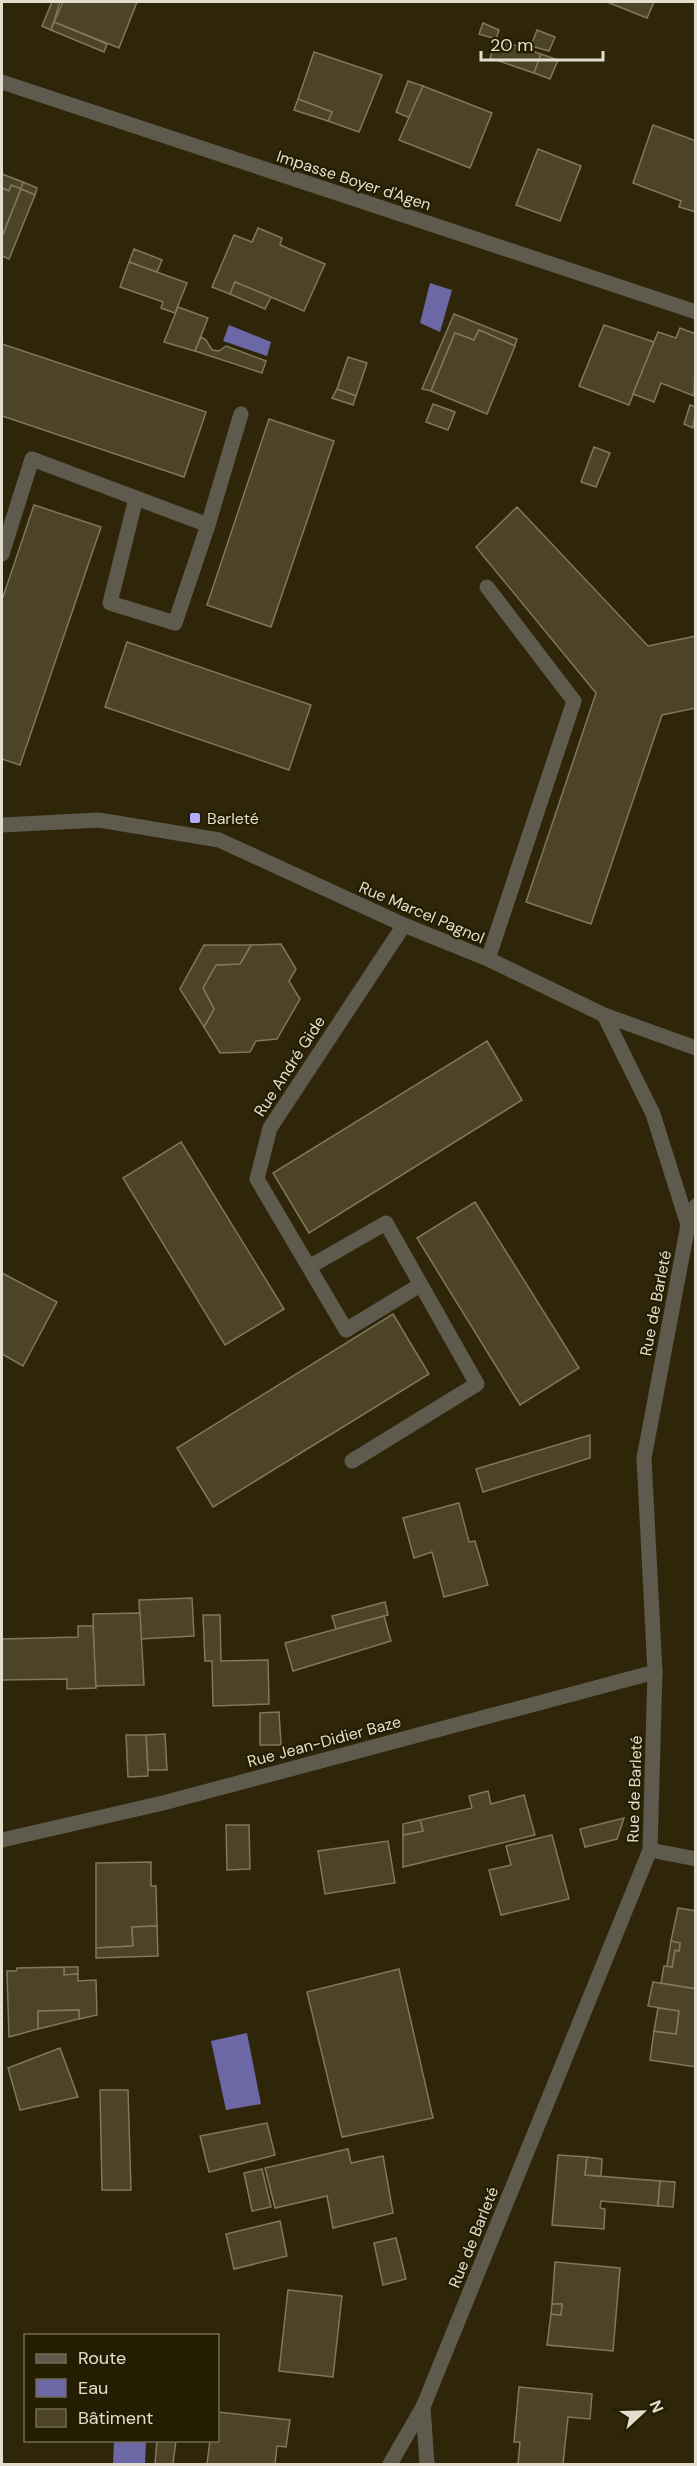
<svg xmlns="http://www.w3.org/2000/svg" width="697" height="2466" font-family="'DM Sans',sans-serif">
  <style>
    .water { fill: #6c68a6 }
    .building { fill: #4d4327; stroke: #817759; stroke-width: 1.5 }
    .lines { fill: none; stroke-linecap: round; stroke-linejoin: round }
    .minor { stroke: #5e5a4d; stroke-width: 15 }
    .poi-dot { fill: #b1adfa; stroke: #251d02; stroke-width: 2 }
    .labels { text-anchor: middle; stroke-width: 4.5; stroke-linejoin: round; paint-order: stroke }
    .street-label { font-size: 16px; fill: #e2ddcd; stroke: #251d02 }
    .poi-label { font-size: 16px; fill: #e2ddcd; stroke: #251d02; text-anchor: start }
  </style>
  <rect width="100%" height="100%" fill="#2f260a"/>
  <g class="water">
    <path d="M430 283 452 290 440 332 420 323Z"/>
    <path d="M229 325 271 342 267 356 223 341Z"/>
    <path d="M247 2033 261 2104 226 2110 211 2041Z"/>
    <path d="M114 2441H146L145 2464H113Z"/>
  </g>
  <g class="building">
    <path d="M52 2H60L51 30 42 26Z"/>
    <path d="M63 2H137L119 48 54 22Z"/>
    <path d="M607 2H654L647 18Z"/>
    <path d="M54 22 107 44 104 52 51 30Z"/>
    <path d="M483 23 499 30 496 39 479 34Z"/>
    <path d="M537 30 555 37 549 51 531 46Z"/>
    <path d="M496 39 541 54 534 73 490 58Z"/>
    <path d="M314 52 382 75 359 132 328 121 332 112 298 99Z"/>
    <path d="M541 54 558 60 550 79 534 73Z"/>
    <path d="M408 81 423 86 410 118 396 112Z"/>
    <path d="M423 86 492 113 470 168 399 140Z"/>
    <path d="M298 99 332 112 328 121 294 110Z"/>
    <path d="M653 125 696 141V212L679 207 681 201 633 183Z"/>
    <path d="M538 149 581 166 560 221 516 205Z"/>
    <path d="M2 174 23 182 21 189 11 185 9 191 2 188Z"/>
    <path d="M23 182 37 188 35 195 21 189Z"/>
    <path d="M11 185 21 189 2 237V188L9 191Z"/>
    <path d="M21 189 35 195 9 259 2 256V237Z"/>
    <path d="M258 228 282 238 280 245 325 264 304 311 235 282 230 294 212 287 234 235 252 242Z"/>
    <path d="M134 249 162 260 157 272 129 262Z"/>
    <path d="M129 262 187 283 175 313 161 308 163 302 120 287Z"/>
    <path d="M235 282 271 297 265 309 230 294Z"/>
    <path d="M178 307 208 318 195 351 164 342Z"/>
    <path d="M454 314 517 339 515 346 479 330 474 340 455 333 431 391 422 389Z"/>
    <path d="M604 325 654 342 629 405 579 386Z"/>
    <path d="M680 328 696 334 694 396 661 383 654 402 633 394 658 332 676 338Z"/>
    <path d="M479 330 515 346 487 414 431 391 455 333 474 340Z"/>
    <path d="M201 337 206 340 212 350 219 351 226 346 266 361 262 373 195 351Z"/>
    <path d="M2 344 206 412 184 477 2 416Z"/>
    <path d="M348 357 367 363 356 396 337 389Z"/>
    <path d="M337 389 356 396 353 405 332 398Z"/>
    <path d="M433 404 455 412 448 430 426 422Z"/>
    <path d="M690 405 696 407 693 428 684 424Z"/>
    <path d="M269 419 334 441 271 627 207 605Z"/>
    <path d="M594 447 610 453 596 487 581 482Z"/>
    <path d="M34 505 101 527 20 765 2 759V600Z"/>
    <path d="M517 507 648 646 696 636V708L662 715 591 924 526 902 596 693 476 547Z"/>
    <path d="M127 642 311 705 289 770 105 707Z"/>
    <path d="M281 944 296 969 289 981 300 999 277 1039 256 1041 250 1052 220 1053 204 1027 214 1009 203 988 216 965 240 964 251 945Z"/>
    <path d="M204 945H251L240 964 216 965 203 988 214 1009 204 1027 180 989Z"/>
    <path d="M487 1041 522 1100 309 1233 273 1173Z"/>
    <path d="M181 1142 284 1309 225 1345 123 1178Z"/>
    <path d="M475 1202 579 1368 520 1405 417 1238Z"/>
    <path d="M2 1273 57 1302 23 1366 2 1354Z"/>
    <path d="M393 1314 429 1374 213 1507 177 1448Z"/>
    <path d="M590 1435V1458L483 1492 476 1469Z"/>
    <path d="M459 1503 469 1542 475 1541 488 1585 444 1597 432 1552 414 1558 403 1518Z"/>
    <path d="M192 1598 194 1636 141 1639 139 1600Z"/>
    <path d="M385 1602 388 1615 336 1629 332 1616Z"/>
    <path d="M140 1613 144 1685 95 1686 93 1614Z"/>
    <path d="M203 1615H220L221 1661 268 1660 269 1704 213 1706 212 1661H205Z"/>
    <path d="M384 1616 391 1641 293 1671 285 1643Z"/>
    <path d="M78 1626H93L96 1688 67 1689V1679L2 1680V1639L78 1637Z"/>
    <path d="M279 1712 281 1745H260V1713Z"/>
    <path d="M165 1734 167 1770H148L146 1735Z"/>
    <path d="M126 1735H146L148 1776 128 1777Z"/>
    <path d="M488 1791 491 1804 524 1795 535 1835 403 1867V1835L423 1831 420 1820 472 1808 469 1796Z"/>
    <path d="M624 1818 617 1839 585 1847 580 1829Z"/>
    <path d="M420 1820 423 1831 403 1835V1824Z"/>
    <path d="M226 1825H249L250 1869 227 1870Z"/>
    <path d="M552 1835 569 1899 501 1915 489 1870 511 1865 506 1846Z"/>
    <path d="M388 1841 395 1883 325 1894 318 1851Z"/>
    <path d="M151 1862V1886H156L157 1926 132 1927 133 1946 96 1948V1863Z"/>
    <path d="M678 1908 696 1911V1989L661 1983 664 1966 672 1967 675 1950 679 1951 680 1943 671 1941Z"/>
    <path d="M157 1926 158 1956 96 1958V1948L133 1946 132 1927Z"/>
    <path d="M671 1941 680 1943 679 1951 675 1950 672 1967 667 1966Z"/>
    <path d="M64 1967H78V1974L64 1975Z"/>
    <path d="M64 1967V1975L78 1974V1981L96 1980 97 2015 79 2019V2010L38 2011V2029L9 2037 7 1971H16L17 1968Z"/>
    <path d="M399 1969 433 2118 342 2137 307 1992Z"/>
    <path d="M653 1982 696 1989V2067L650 2060 654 2031 676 2034 679 2011 648 2006Z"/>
    <path d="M658 2008 679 2011 676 2034 654 2031Z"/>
    <path d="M79 2010V2019L38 2029V2011Z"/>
    <path d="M60 2048 78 2097 20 2110 8 2068Z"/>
    <path d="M100 2090H128L131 2190H102Z"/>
    <path d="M267 2123 275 2155 209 2172 200 2136Z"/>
    <path d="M348 2149 351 2163 383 2156 393 2213 333 2228 327 2196 275 2208 265 2168Z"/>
    <path d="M558 2155 587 2157 585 2175 660 2181 658 2206 601 2201 600 2208 605 2209 604 2229 552 2225Z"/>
    <path d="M587 2157 602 2159 601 2176 585 2175Z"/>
    <path d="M262 2169 271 2207 252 2211 244 2173Z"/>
    <path d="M660 2181 675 2182 673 2207 658 2206Z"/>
    <path d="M280 2221 287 2256 234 2269 226 2234Z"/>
    <path d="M396 2238 406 2279 383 2285 374 2243Z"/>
    <path d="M555 2262 620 2268 613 2351 547 2345 551 2314 561 2315 562 2304H552Z"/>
    <path d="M288 2290 342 2296 333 2377 279 2371Z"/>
    <path d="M552 2304H562L561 2315 551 2314Z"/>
    <path d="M519 2387 592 2394 590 2419 568 2417 563 2464H518L520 2442H514Z"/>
    <path d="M218 2412 290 2420 286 2447 277 2446 275 2464H207L210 2440H218Z"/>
    <path d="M157 2440H176L173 2464H155Z"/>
  </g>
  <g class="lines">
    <g class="minor">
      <path d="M2 82 696 312"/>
      <path d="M136 498 110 603 175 623 208 525"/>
      <path d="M2 554 32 459 208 525 241 414"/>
      <path d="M487 587 574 701 488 959"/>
      <path d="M2 825 99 820 219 840 404 925 488 959 604 1015 653 1114 688 1225"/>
      <path d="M404 925 270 1128 257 1179 346 1330 420 1285"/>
      <path d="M604 1015 696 1048"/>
      <path d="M309 1267 386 1223 477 1384 352 1461"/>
      <path d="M2 1840 163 1803 655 1672"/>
      <path d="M650 1850 696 1859"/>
      <path d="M390 2464 423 2407"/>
      <path d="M427 2464 423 2407 650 1850 655 1672 644 1458 688 1225 696 1206"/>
    </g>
  </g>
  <rect class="poi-dot" x="189" y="812" width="12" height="12" rx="3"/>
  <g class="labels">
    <g class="street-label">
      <text transform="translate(354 180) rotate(18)" y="6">Impasse Boyer d'Agen</text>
      <text transform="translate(422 912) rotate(23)" y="6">Rue Marcel Pagnol</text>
      <text transform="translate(289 1066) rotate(-57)" y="6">Rue André Gide</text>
      <text transform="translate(655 1303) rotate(-79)" y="6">Rue de Barleté</text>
      <text transform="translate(324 1741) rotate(-15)" y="6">Rue Jean-Didier Baze</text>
      <text transform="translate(634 1789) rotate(-88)" y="6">Rue de Barleté</text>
      <text transform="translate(473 2237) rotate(-68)" y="6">Rue de Barleté</text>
    </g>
    <g class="poi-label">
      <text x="207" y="824">Barleté</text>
    </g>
  </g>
  <rect width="697" height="2466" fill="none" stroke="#e2ddcd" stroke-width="6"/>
  <rect x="24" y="2334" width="195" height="108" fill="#251d02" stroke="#716a53" stroke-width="1.5"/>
  <rect x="36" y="2354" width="30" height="9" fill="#5e5a4d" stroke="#716a53" stroke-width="1.5"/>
  <text x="78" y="2364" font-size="18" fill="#e2ddcd">Route</text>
  <rect x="36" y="2379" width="30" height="18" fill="#6c68a6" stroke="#716a53" stroke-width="1.5"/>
  <text x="78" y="2394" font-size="18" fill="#e2ddcd">Eau</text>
  <rect x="36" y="2409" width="30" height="18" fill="#4d4327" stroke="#716a53" stroke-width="1.5"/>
  <text x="78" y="2424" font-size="18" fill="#e2ddcd">Bâtiment</text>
  <g transform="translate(643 2412) rotate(68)" stroke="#251d02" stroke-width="4.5" paint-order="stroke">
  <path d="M0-4.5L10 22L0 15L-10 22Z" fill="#e2ddcd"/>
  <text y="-9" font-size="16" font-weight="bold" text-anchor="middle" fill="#e2ddcd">N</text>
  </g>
  <path d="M481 51v9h122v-9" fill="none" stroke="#e2ddcd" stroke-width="3"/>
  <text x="490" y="51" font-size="18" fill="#e2ddcd" stroke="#251d02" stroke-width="4.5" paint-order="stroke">20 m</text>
</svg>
